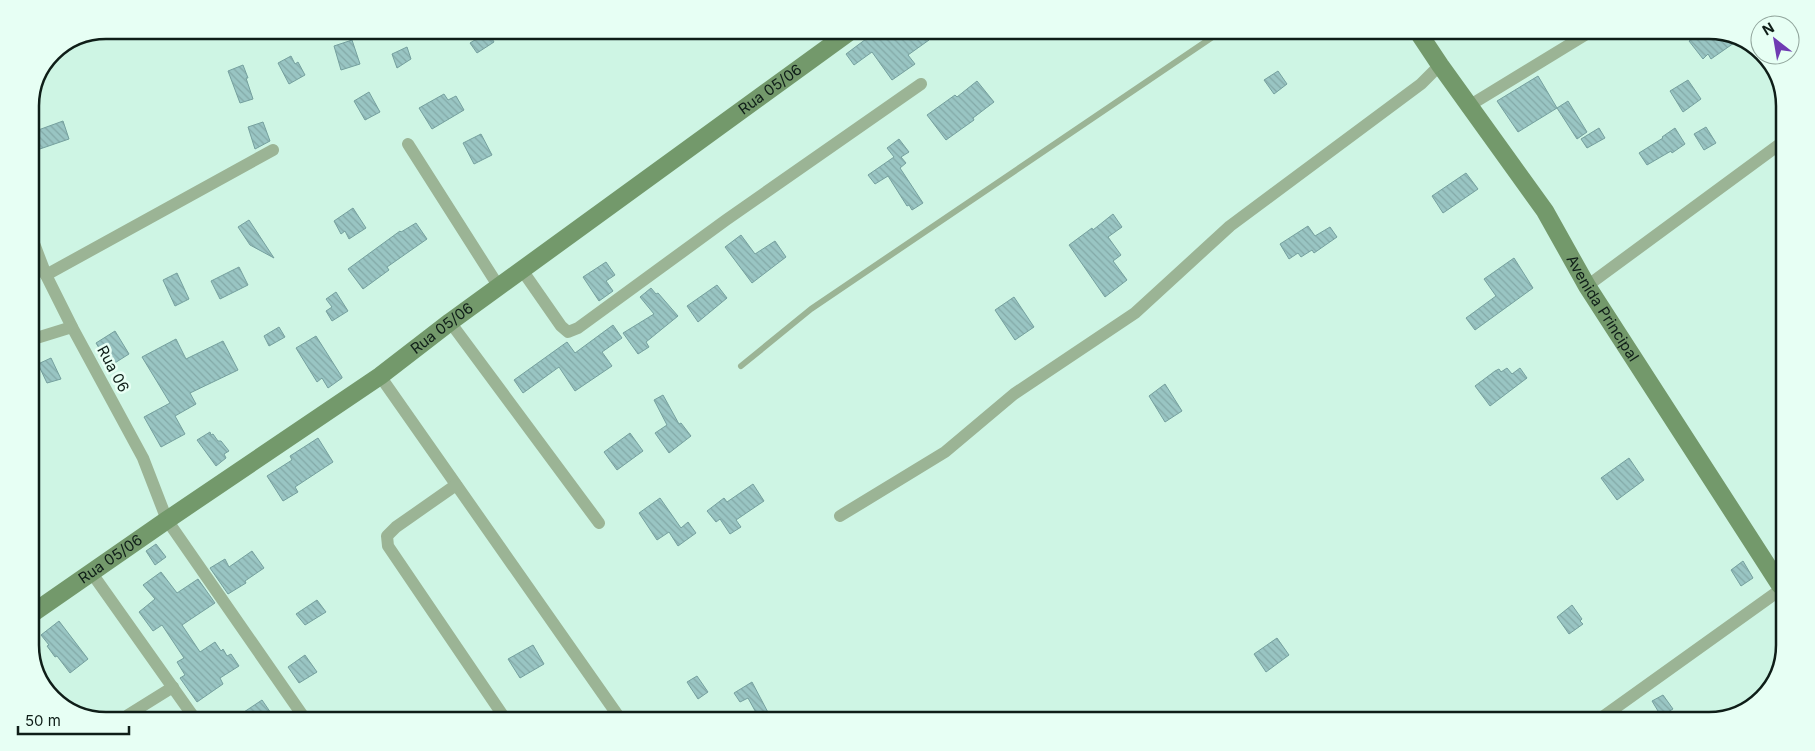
<svg xmlns="http://www.w3.org/2000/svg" width="1815" height="751" font-family="Inter,sans-serif">
  <style>
    .building { fill: url(#building-back-hatch); stroke: #75a09e }
    .lines { fill: none; stroke-linecap: round; stroke-linejoin: round }
    .lane { stroke: #9bb495; stroke-width: 6 }
    .street { stroke: #9bb495; stroke-width: 12 }
    .secondary { stroke: #73996b; stroke-width: 18 }
    .labels { text-anchor: middle; stroke-width: 5; stroke-linejoin: round; paint-order: stroke }
    .street-label { font-size: 15px; fill: #0f1e18; stroke: #e7fff4 }
    .rim { fill: none; stroke: #0f1e18; stroke-width: 2.5 }
  </style>
  <defs>
    <pattern id="building-back-hatch" width="6" height="6" patternUnits="userSpaceOnUse" patternTransform="scale(1.25)"><rect width="6" height="6" fill="#99c5c3"/><path d="M-1 5l2 2M0 0l6 6M5-1l2 2" fill="none" stroke="#83a9a7"/></pattern>
  </defs>
  <rect width="100%" height="100%" fill="#cef5e4"/>
  <g class="building">
    <path d="M488 32 494 42 477 53 470 43Z"/>
    <path d="M874 33H924L929 40 908 55 915 64 892 80 872 52 854 65 846 54Z"/>
    <path d="M1698 36H1728L1734 43 1711 59 1708 54 1703 59 1689 41Z"/>
    <path d="M352 40 360 64 341 70 334 46Z"/>
    <path d="M407 47 411 59 397 68 392 54Z"/>
    <path d="M291 56 295 64 298 62 305 75 289 84 278 63Z"/>
    <path d="M243 65 248 78H246L253 99 240 103 228 71Z"/>
    <path d="M1278 71 1287 84 1274 94 1264 80Z"/>
    <path d="M1538 76 1557 108 1518 132 1497 101Z"/>
    <path d="M1688 80 1701 99 1683 112 1670 91Z"/>
    <path d="M977 81 994 102 973 118 974 120 946 140 927 115 955 95 957 97Z"/>
    <path d="M369 92 380 112 365 120 354 101Z"/>
    <path d="M444 94 448 100 456 96 464 110 432 129 419 108Z"/>
    <path d="M1568 101 1587 132 1577 139 1557 108Z"/>
    <path d="M63 121 69 139 34 151 30 141V133Z"/>
    <path d="M263 122 270 141 255 149 248 127Z"/>
    <path d="M1706 127 1716 143 1704 150 1694 134Z"/>
    <path d="M1599 128 1605 138 1587 148 1581 139Z"/>
    <path d="M1675 128 1685 144 1672 153 1671 151 1647 165 1639 153 1663 138 1662 137Z"/>
    <path d="M481 134 492 155 474 164 463 143Z"/>
    <path d="M899 139 909 152 901 157 906 163 900 168 923 203 912 210 909 205 907 206 888 176 875 184 868 175 894 157 887 148Z"/>
    <path d="M1466 173 1478 189 1443 213 1432 196Z"/>
    <path d="M353 208 366 228 349 239 345 231 341 234 334 221Z"/>
    <path d="M1113 214 1122 227 1108 237 1121 255 1113 261 1127 280 1105 297 1069 245 1092 228 1093 230Z"/>
    <path d="M249 220 274 258 250 245 238 227Z"/>
    <path d="M416 223 427 239 387 267 389 270 363 289 348 269 400 231 401 232Z"/>
    <path d="M1308 226 1315 236 1330 227 1337 237 1314 253 1312 250 1301 257 1298 253 1289 259 1280 244Z"/>
    <path d="M741 235 755 254 775 241 786 257 752 283 725 247Z"/>
    <path d="M1514 258 1533 288 1475 330 1466 318 1496 296 1484 279Z"/>
    <path d="M606 262 615 275 606 281 613 291 599 301 583 277Z"/>
    <path d="M239 267 248 285 220 299 211 281Z"/>
    <path d="M177 273 189 299 175 306 163 280Z"/>
    <path d="M717 285 727 298 698 322 687 306Z"/>
    <path d="M651 288 656 294 658 293 678 316 646 342 649 347 638 354 623 333 654 314 640 297Z"/>
    <path d="M336 292 348 311 332 321 326 311 332 307 326 299Z"/>
    <path d="M1014 297 1034 327 1015 340 995 310Z"/>
    <path d="M613 325 622 338 602 352 612 366 575 391 559 367 523 393 514 380 567 342 575 353Z"/>
    <path d="M279 327 285 337 269 346 264 336Z"/>
    <path d="M115 331 129 354 110 366 96 343Z"/>
    <path d="M316 336 342 377V378L328 388 322 378 317 382 296 348Z"/>
    <path d="M176 339 186 359 223 341 238 370 190 393 196 404 175 416 185 434 161 447 144 417 170 403 142 357Z"/>
    <path d="M51 358 61 379 47 383 38 364Z"/>
    <path d="M1507 368 1512 374 1520 368 1527 378 1490 406 1475 386 1495 371 1499 369 1501 372Z"/>
    <path d="M1165 384 1182 411 1165 422 1149 396Z"/>
    <path d="M663 395 679 424 681 423 691 436 669 453 655 433 667 425 654 400Z"/>
    <path d="M210 432 211 435 213 434 218 441H221L229 451 224 454 226 458 216 466 197 440Z"/>
    <path d="M630 433 643 451 617 470 604 452Z"/>
    <path d="M318 438 333 462 295 487 298 492 283 501 267 476 292 460 290 456Z"/>
    <path d="M1629 458 1644 480 1617 500 1601 478Z"/>
    <path d="M753 484 764 501 736 520 741 527 730 534 720 519 716 522 707 511 724 498 727 502Z"/>
    <path d="M660 498 681 528 688 522 696 533 678 546 669 532 657 540 639 513Z"/>
    <path d="M156 544 166 557 155 565 146 551Z"/>
    <path d="M252 551 264 568 245 581 246 583 228 594 210 568 225 559 229 567Z"/>
    <path d="M1743 561 1753 578 1741 586 1731 570Z"/>
    <path d="M161 572 177 593 198 579 215 603 182 625 200 652 215 642 221 651 223 649 227 656 231 654 239 666 220 678 223 684 197 702 180 678 185 675 177 662 184 658 162 625 153 631 139 612 155 599 143 585Z"/>
    <path d="M317 600 326 612 305 625 296 614Z"/>
    <path d="M1572 605 1582 619 1580 621 1583 624 1569 634 1557 617Z"/>
    <path d="M59 621 88 659 70 673 57 656 55 657 47 646 49 645 41 635Z"/>
    <path d="M1277 638 1289 655 1266 672 1254 654Z"/>
    <path d="M533 645 544 664 520 678 508 659Z"/>
    <path d="M305 655 317 672 299 683 288 667Z"/>
    <path d="M697 676 708 692 698 699 687 682Z"/>
    <path d="M752 682 771 718H759L748 698 740 702 734 693Z"/>
    <path d="M1663 695 1673 709 1661 716 1652 701Z"/>
    <path d="M262 700 273 716H238Z"/>
  </g>
  <g class="lines">
    <path class="lane" d="M741 366 811 309 1217 34"/>
    <g class="street">
      <path d="M1467 107 1585 35"/>
      <path d="M408 144 499 287"/>
      <path d="M30 233 46 275 72 327 143 458 167 520 303 716"/>
      <path d="M522 270 561 326 568 332 578 328 726 220 921 84"/>
      <path d="M46 275 273 150"/>
      <path d="M1587 286 1784 141"/>
      <path d="M450 322 599 523"/>
      <path d="M30 340 72 327"/>
      <path d="M380 376 619 717"/>
      <path d="M456 485 396 527 387 536 388 546 504 717"/>
      <path d="M840 516 945 452 1014 394 1135 313 1230 226 1421 84 1440 65"/>
      <path d="M91 572 193 716"/>
      <path d="M128 715 173 687"/>
      <path d="M1597 721 1780 590"/>
    </g>
    <g class="secondary">
      <path id="s1" d="M1420 35 1440 65 1545 211 1587 286 1780 585"/>
      <path id="s2" d="M30 615 167 520 380 376 450 322 848 33"/>
    </g>
  </g>
  <g class="labels">
    <g class="street-label">
      <text dy="5" stroke="none"><textPath href="#s2" startOffset="908">Rua 05/06</textPath></text>
      <text dy="5" stroke="none"><textPath href="#s1" startOffset="329">Avenida Principal</textPath></text>
      <text dy="5" stroke="none"><textPath href="#s2" startOffset="502">Rua 05/06</textPath></text>
      <text transform="translate(113 369) rotate(62)" y="5">Rua 06</text>
      <text dy="5" stroke="none"><textPath href="#s2" startOffset="98">Rua 05/06</textPath></text>
    </g>
  </g>
  <path d="M0 0H1815V751H0ZM106 39H1709A67 67 0 0 1 1776 106V645A67 67 0 0 1 1709 712H106A67 67 0 0 1 39 645V106A67 67 0 0 1 106 39Z" fill="#e7fff4" fill-rule="evenodd"/>
  <path class="rim" d="M106 39H1709A67 67 0 0 1 1776 106V645A67 67 0 0 1 1709 712H106A67 67 0 0 1 39 645V106A67 67 0 0 1 106 39Z"/>
  <g transform="translate(1775 40) rotate(329)"><circle r="24" fill="#e7fff4" stroke="#91a59c"/>
  <path d="M0-4L9 19L0 12L-9 19Z" fill="#6f3bb2"/>
  <text y="-8" font-size="14" font-weight="bold" text-anchor="middle" fill="#0f1e18">N</text>
  </g>
  <path d="M18 726v8h111v-8" fill="none" stroke="#0f1e18" stroke-width="2.5"/>
  <text x="25" y="726" font-size="15" fill="#0f1e18" stroke="#e7fff4" stroke-width="4" paint-order="stroke">50 m</text>
</svg>
